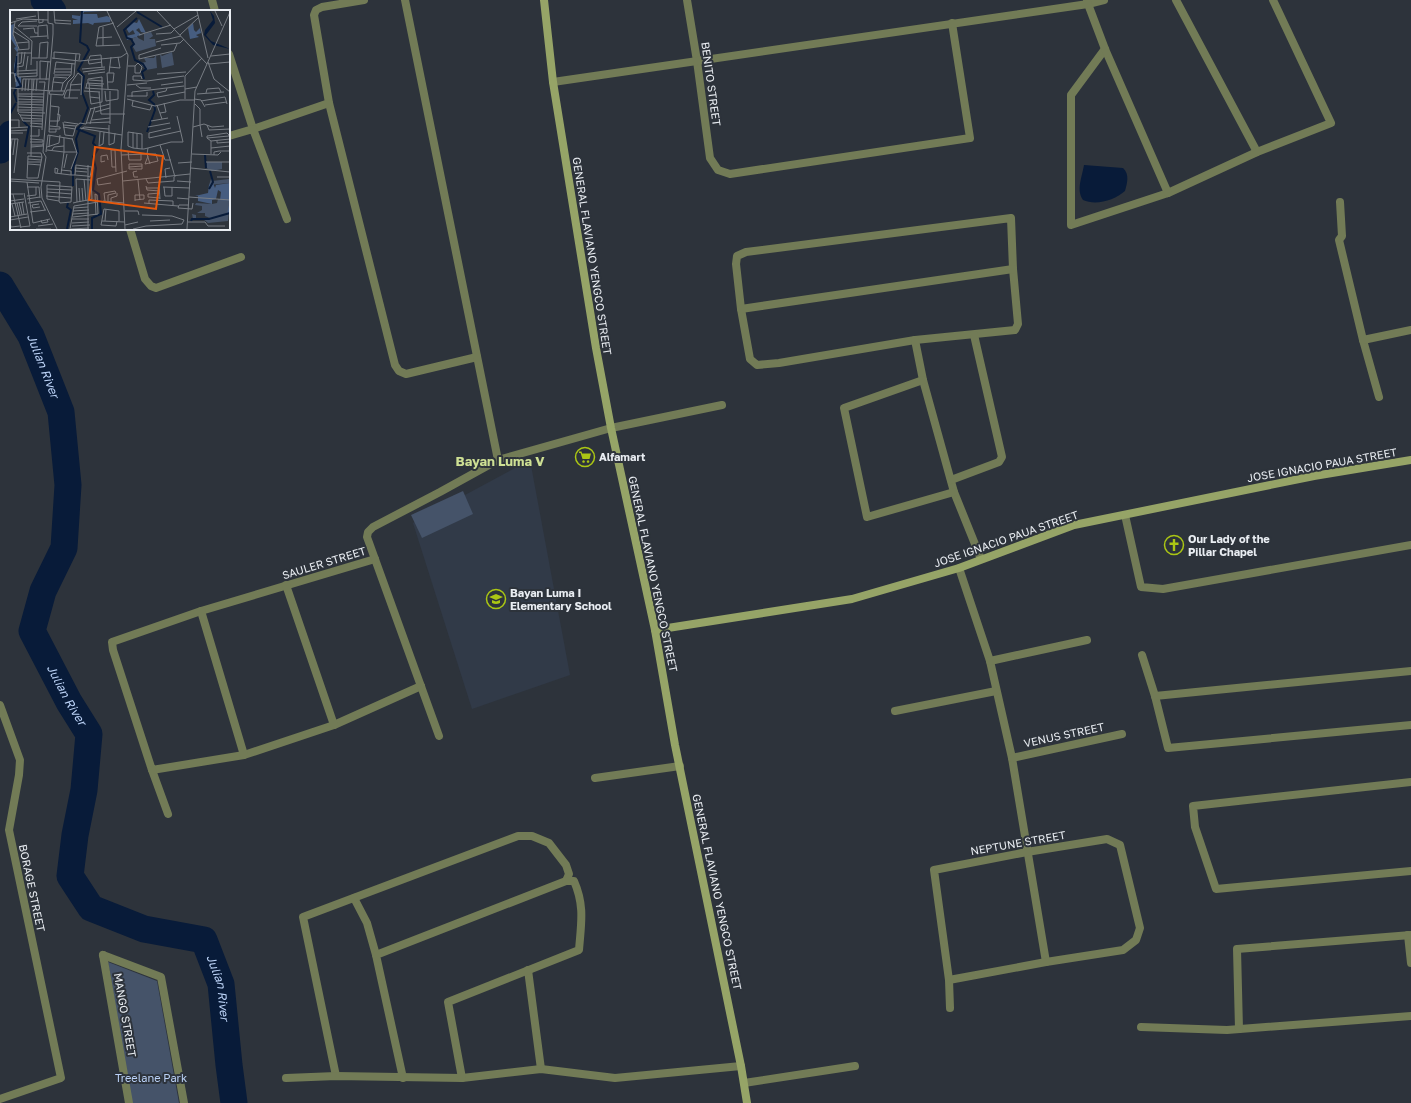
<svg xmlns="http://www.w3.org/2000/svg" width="1411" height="1103" font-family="'Golos Text',sans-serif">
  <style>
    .built { fill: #313a48 }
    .green { fill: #455369 }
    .water { fill: #081b39 }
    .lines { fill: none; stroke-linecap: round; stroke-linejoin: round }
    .river { stroke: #081b39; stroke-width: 27 }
    .street { stroke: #727b56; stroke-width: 8 }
    .secondary { stroke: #96a467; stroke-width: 8 }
    .labels { text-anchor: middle; stroke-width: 4; stroke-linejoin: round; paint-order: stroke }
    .street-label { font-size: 11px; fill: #e9edf2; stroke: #2d333b }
    .poi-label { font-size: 11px; font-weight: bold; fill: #e9edf2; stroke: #2d333b; text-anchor: start }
    .park-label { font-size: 11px; fill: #bad1f6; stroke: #2d333b }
    .water-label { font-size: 12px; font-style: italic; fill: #bcd3f7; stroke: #2d333b }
    .quarter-label { font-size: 13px; font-weight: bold; fill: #cee094; stroke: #2d333b }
    .inset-river { fill: none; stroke: #081b39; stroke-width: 2 }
    .inset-road { fill: none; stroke: #787d84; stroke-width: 1 }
    .view { fill: #e8590c; fill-opacity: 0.15; stroke: #e8590c; stroke-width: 2 }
    .inset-edge { fill: none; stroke: #e9edf2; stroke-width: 2 }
  </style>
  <rect width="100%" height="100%" fill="#2d333b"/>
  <path class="built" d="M530 460 570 675 472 709 413 523Z"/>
  <g class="green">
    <path d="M463 491 473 514 422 538 411 515Z"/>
    <path d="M108 962 157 981 179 1103H132Z"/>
  </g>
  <path class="water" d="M1084 165 1123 168C1130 174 1127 184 1125 191 1115 200 1096 206 1083 200 1076 190 1082 177 1084 165Z"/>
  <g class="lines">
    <g class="river">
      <path d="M44 0 53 11"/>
      <path d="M0 150 11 134"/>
      <path id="s1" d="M0 285 31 336 61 412 68 485 64 548 43 591 32 631 69 702 89 734 84 790 75 835 70 876 91 908 144 929 204 940 221 984 229 1065 234 1103"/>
    </g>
    <g class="street">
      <path d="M212 0 215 11"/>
      <path d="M364 0 322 7 316 10 314 15 329 103 395 365 399 371 406 374 477 357"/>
      <path d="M405 0 498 460"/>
      <path d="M687 0 697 61 710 158 718 170 730 174 970 138 952 23"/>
      <path d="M1087 0 1088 4 1104 0"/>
      <path d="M1176 0 1257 152"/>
      <path d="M1105 49 1071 95V225L1168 193 1257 152 1331 123 1273 0"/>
      <path d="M229 54 253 129 329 103"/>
      <path d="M553 82 1088 4 1105 49 1168 193"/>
      <path d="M229 136 253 129 287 219"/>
      <path d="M1340 202 1342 236 1339 240 1363 340 1379 397"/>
      <path d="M1011 218 1013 269 1018 324 1015 330 915 340 779 363 757 365 750 359 741 309 736 264 737 256 746 252Z"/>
      <path d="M130 229 145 279 151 286 156 288 241 257"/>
      <path d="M741 309 1013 269"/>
      <path d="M915 340 923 380 954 492 981 559"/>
      <path d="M1363 340 1411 330"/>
      <path d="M923 380 844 408 867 517 954 492"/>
      <path d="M951 480 999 462 1002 457 974 335"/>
      <path d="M1125 515 1141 587 1163 589 1411 545"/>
      <path d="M375 559 201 611 112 642 113 650 152 770 244 755 334 725 421 686"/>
      <path d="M959 568 990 661 1012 758 1046 962"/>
      <path d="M286 585 334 725"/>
      <path d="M201 611 244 755"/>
      <path d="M1142 655 1155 696 1168 748 1411 725"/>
      <path d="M990 661 1087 640"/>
      <path d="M1155 696 1411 671"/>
      <path d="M0 705 20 760 19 775 9 830 61 1078 0 1099"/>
      <path d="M895 711 996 691"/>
      <path d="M439 736 367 537 368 532 373 527 440 492 498 460 611 428 722 405"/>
      <path d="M1012 758 1122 734"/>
      <path d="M152 770 168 814"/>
      <path d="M595 778 680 766"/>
      <path d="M1411 782 1193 806 1195 827 1216 889 1411 871"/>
      <path d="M354 898 367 923 376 955"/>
      <path d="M1408 935 1411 963"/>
      <path d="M103 955 161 977 184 1103"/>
      <path d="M103 955 129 1103"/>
      <path d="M528 970 541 1069"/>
      <path d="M949 980 1046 962 1123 950 1136 940 1140 928 1120 845 1107 839 1027 852 934 870 949 980 950 1008"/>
      <path d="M1141 1027 1227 1030 1411 1016"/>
      <path d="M1239 1029 1237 949 1411 935"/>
      <path d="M336 1076 303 917 518 836H532L549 843 566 865 569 874 566 881 376 955 403 1078"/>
      <path d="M286 1078 336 1076 462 1078 541 1069 615 1078 741 1066"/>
      <path d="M462 1078 448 1002 579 950C581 924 585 906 574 881H566"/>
      <path d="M744 1083 855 1066"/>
    </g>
    <g class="secondary">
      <path d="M544 0 553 82 596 348 611 428 655 630 675 745 741 1066 747 1103"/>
      <path d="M655 630 852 599 959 568 1074 525 1314 476 1411 460"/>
    </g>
  </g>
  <defs>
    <g id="supermarket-ring" transform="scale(1)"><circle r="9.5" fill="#2d333b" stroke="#abc614" stroke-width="1.5"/><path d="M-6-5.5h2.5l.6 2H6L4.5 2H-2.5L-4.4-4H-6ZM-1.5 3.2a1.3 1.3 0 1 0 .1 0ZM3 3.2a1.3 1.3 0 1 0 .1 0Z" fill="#abc614"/></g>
    <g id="church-ring" transform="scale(1)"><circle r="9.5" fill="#2d333b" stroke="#abc614" stroke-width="1.5"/><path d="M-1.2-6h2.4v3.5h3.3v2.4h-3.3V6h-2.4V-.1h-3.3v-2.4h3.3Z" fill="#abc614"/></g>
    <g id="school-ring" transform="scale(1)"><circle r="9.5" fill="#2d333b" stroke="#abc614" stroke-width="1.5"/><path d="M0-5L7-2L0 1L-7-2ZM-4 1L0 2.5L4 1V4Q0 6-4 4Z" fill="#abc614"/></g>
  </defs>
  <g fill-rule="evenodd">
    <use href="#supermarket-ring" x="585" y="457"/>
    <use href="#church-ring" x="1174" y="545"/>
    <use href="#school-ring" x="496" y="599"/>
  </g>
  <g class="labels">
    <g class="street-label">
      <text transform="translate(711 84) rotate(82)" y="4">BENITO STREET</text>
      <text transform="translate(592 256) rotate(81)" y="4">GENERAL FLAVIANO YENGCO STREET</text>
      <text transform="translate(1322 465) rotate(-10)" y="4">JOSE IGNACIO PAUA STREET</text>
      <text transform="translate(1006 539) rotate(-19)" y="4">JOSE IGNACIO PAUA STREET</text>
      <text transform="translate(324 563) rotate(-17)" y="4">SAULER STREET</text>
      <text transform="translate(653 574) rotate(78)" y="4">GENERAL FLAVIANO YENGCO STREET</text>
      <text transform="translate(1064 735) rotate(-12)" y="4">VENUS STREET</text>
      <text transform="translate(1018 843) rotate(-10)" y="4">NEPTUNE STREET</text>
      <text transform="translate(32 888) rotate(78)" y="4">BORAGE STREET</text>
      <text transform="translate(717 892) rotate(78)" y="4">GENERAL FLAVIANO YENGCO STREET</text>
      <text transform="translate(125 1015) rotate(80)" y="4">MANGO STREET</text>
    </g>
    <g class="poi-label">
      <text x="599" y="461">Alfamart</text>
      <text x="1188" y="543">Our Lady of the<tspan x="1188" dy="13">Pillar Chapel</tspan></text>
      <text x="510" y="597">Bayan Luma I<tspan x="510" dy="13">Elementary School</tspan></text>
    </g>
    <g class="park-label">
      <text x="151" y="1082">Treelane Park</text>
    </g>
    <g class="water-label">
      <text dy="4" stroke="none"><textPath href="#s1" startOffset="92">Julian River</textPath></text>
      <text dy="4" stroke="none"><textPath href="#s1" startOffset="440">Julian River</textPath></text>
      <text dy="4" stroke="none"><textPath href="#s1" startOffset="835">Julian River</textPath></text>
    </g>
    <g class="quarter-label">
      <text x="500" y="466">Bayan Luma V</text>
    </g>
  </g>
  <g transform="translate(10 10)">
    <rect width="220" height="220" fill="#2d333b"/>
    <path d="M141 22 143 26 139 29H145L146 36 126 42 123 37V28L126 27 134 31V24ZM162 42 164 55 152 58 150 44 152 46ZM146 45 147 58 136 60 130 53 136 52 134 48H144ZM197 152H212V159L202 161 196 158ZM201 163 202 165V171L219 169V173L199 175 202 166ZM208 189 220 191 218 211 198 213 193 209H183L182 204 186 205V209L200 208 195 206V203H187L192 200V196L185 195 186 193 202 194 207 193Z" fill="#455369"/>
    <path d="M72 1H93L74 2 73 4H87L88 8 97 6 101 8 100 12 84 13 83 15 78 13 63 14V10H68L62 8V5L70 6ZM129 9 136 23 131 22 129 18 126 20 132 25 127 26 128 29 126 27 117 30 116 26 125 24 123 20 119 23 116 18 123 12 127 13ZM183 13 184 20 186 22 190 18 191 23 186 25 189 27 180 29 178 18ZM4 14 3 25 8 38 6 61 7 67H11V76L6 78 4 56 7 42 4 38 6 37 1 29 0 21 1 15ZM203 173 205 178 206 175 220 173V203H217L220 191 210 190 211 182 208 180 206 189 202 190V194L188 191V186H185L198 183 199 175Z" fill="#465d80"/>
    <path d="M200 1 204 6 205 13 196 25 201 31 220 39 203 35 194 25 195 20 203 10Z" fill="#081b39"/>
    <path class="inset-river" d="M72 1 70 32 77 36 79 40 68 60 74 66 72 82 78 98 72 114 67 119 85 126 83 133 88 139 83 147 86 158 83 180 89 184 91 204 82 208V219M127 2 152 17M127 8 114 20 117 28 121 29 124 34 121 37 125 50 133 54 136 59 132 62 134 69M5 63 7 46M6 66 11 76 6 78 4 83 7 92M0 104 6 93M13 111 19 117 15 137M137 122 145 100 144 94 139 90 144 85 143 81M195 145 196 158M63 176V158L68 142 66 129 69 121M199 179 203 172 200 161M181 211 182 209H199L220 203M57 219 61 200 57 197 58 193"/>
    <path class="inset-road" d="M28 1 29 13 33 12V9M38 1V13L43 14V24L33 142 36 147 31 177 32 188 47 219M44 1 45 13 61 14M97 1 118 45 111 139 115 219M147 1 197 54M187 1 198 48M205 1 212 16M6 9 26 6M44 10 61 11M5 12 3 24 9 39M0 13 13 9 38 10M104 13 89 17 86 36 110 35M8 16 12 12 27 11M8 16H27M5 17 22 31 21 55M107 17 126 1M13 19 24 18 25 23H28M164 19 188 5M3 21 19 31V39L7 40M146 24 161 23 165 19M129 25 161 15M170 25 188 8M28 26V16L37 15 38 29M20 27 37 26M87 28 102 27M146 32 171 26M7 33 19 32M151 35 170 33 174 29M93 36V17M151 38 129 45V49L164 41 167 34M21 43H8V67L27 66V51M201 46 220 44M22 48H37L38 32 30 33 29 48M42 48 70 51 111 47 117 43M44 49V42L70 44 69 50M78 49 79 54 92 52M79 49 80 46 91 45 92 57M198 52 204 69 220 82M7 54 11 53 12 42M199 54 220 52M118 56H125V63H130L132 57 128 53 125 56M7 57 13 56 15 42M99 57 110 58 108 47M45 59H61M72 59 95 57M16 60 18 46M7 61 27 60M45 62H61M73 62 95 59M0 63H4L6 72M99 63 101 47M7 64 27 63M44 64 46 52 65 54M78 64 95 62M147 64 176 62M44 65H60M30 69V51L41 52M132 69 131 66H123V70L137 71 174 66M36 70 38 51M79 70 93 71M29 72H35L34 81M43 72 44 67 57 68M53 73 43 72 42 81H55M78 73V69L92 67V92L81 94 80 87M79 73 80 87 89 88M60 75 72 74M79 75 93 76M117 75 137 73M126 75 130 78H141M151 75 173 72M0 78 42 81M75 78 108 80V89L96 91 95 81M76 78 77 73 94 74M157 78 156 81 147 83 148 87 175 82M8 79V102L35 103M98 79 97 63H104L103 72H98M175 79 187 77M12 81 13 69H39M15 81 16 69M18 81 19 69M23 81 24 69M26 81 27 69M40 81 39 84 53 85 58 72 64 66 66 44M51 81 53 73 61 65 62 53M74 81 90 82M100 81V114M89 82 91 104H115M196 83 197 79 209 78 211 82M8 84H34M187 84 214 82M8 86 34 87M117 86H137V82M122 87V82L174 76M59 88 61 73 68 63 72 66 71 85M68 88H54L55 84 57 80H70M8 89 34 90M117 89 145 96 170 90H185M175 89V66L192 48M184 89 191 90 195 97M123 91 122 96 140 100 142 95M191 91 215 87 217 94M8 92H33M8 94 33 95M185 94 190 99V115M147 95 152 109M195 95 217 92M41 96 49 97 47 116M8 97 33 98M80 99 100 94M7 100H33M85 102 100 98M8 103 10 105 33 106M150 103 156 102 154 93M10 105 13 111H32M12 108 32 109M0 110H9V118M82 110 100 108M40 111H49L50 105 47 104M141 111 158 108M53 112 55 125 63 126 66 116 70 113 76 114 81 98M54 112 68 114M20 113 32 114M76 113 100 112M80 114 85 97M53 115 66 116M99 115V135L104 133 105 123M190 115 192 127M197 115 199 120 220 119M20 116 32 117M40 116 50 117V119H46M53 117 65 119M138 117 160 113M183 117 194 114 202 117 214 116M0 118 18 117M70 118 112 125M161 118 139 123V128L171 121M71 119 74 117 99 119M32 120 34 81M0 121 17 120M39 122 41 84M39 122H46V119H39M90 122 89 136 93 134 94 122M123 122V138M0 123H13M219 125 217 123 197 126V128L219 126V125H220M20 126H29V119M197 128 201 131 220 129M0 129H8L4 163M20 129 33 130M207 130V133L220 132M20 132H33V130M21 135H33V133M150 135 155 150H161M21 137 33 136M37 137 49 133 50 125M39 137 40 125M127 138V123M138 138 137 144H146L148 151 135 154 138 146M201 138 220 136M132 139V124L118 122V136L123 138 132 139H134L161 132H173L167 106M157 139 165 167M37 140 54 142V128M42 140 44 137 54 136M118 141 119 150H131V144M36 142 38 125 62 129M0 144 2 129M182 144 208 145 211 142M201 144V131M3 145 5 129M111 145 137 144 140 154M204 145V142L209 141H220M21 146 22 69M18 149 31 150M95 151 91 152V146L97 145 98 150M18 152H31M196 152H220M168 153 182 152M18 154 31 155M119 154H132V159H119ZM78 155V219M106 157H102L101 140H105L106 162M119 157 132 156M54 158 57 144M65 158 78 159M181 158 220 162M61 159 67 143 62 128M51 160 61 161V165M65 161 77 162M127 161 123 162 124 167H128M47 163 48 159 45 158V163L61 165H65L77 166 80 167 82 157 66 155 65 165M51 164 54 142H67M207 167H220M17 168H28L32 147 31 143H17M17 168 18 146 32 147M156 168 155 159 160 158M0 169 50 172 49 191M74 169 76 191M136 169 138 173 164 171V167M128 170 130 190M0 171 29 173M113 171 180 164M167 171 181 172M17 172 23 213 40 209M101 173 88 175 87 169 117 161M37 175 62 177 61 192 50 193 49 191 37 189ZM149 175 150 189M136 176 137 180 150 181M17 177H29L30 188M153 177 180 178M154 177 155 186H162V177M69 178 70 192M72 178 73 191M136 178H149M37 179 62 180M37 182 62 184M150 183 138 184V187L150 188M0 184H13M3 184 11 218M85 184 86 205M17 186 26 185V177M36 186 61 188M179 187 220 190M167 188 179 189M17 189 30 187M0 191 14 189M93 191 114 193M95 191 94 183 105 181 106 183M98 191V185L106 183M125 191V185H134V189L125 190M9 192 12 205M12 192 14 204M101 192V188L107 186V183M7 193 10 205M18 193 31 191 35 200M63 193 67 192 78 190 82 189 81 170 66 169 67 192M134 193 168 196M0 194 14 192M2 194 5 206M29 194 22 195 23 198 30 197M139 194V190L163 191V195M179 195H169L168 198 182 199 183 193M64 198 78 197M63 201 79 200M115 201H128L129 205M20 202 36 200M63 204 79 203M132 205 162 206 174 210M0 207 17 204M63 207 88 204 87 185 85 184M62 209H79M0 210 18 207M31 210 32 213 38 212 37 209M92 211 115 212M95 211 96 199M107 211 106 216 91 215 94 199 109 201V211M140 211 160 210M0 212 1 217 10 216M178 212H195L198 216H215M62 213 79 212M115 215 128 212M28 216 43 214M62 216 80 215M10 217 20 216 14 183M26 219H41M60 219 64 196 88 192M61 219 79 218M123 219 136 216 172 214 174 210M177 219 185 81 220 2"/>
    <path class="view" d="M85 137 153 146 146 199 79 190Z"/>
    <rect width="220" height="220" class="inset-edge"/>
  </g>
</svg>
